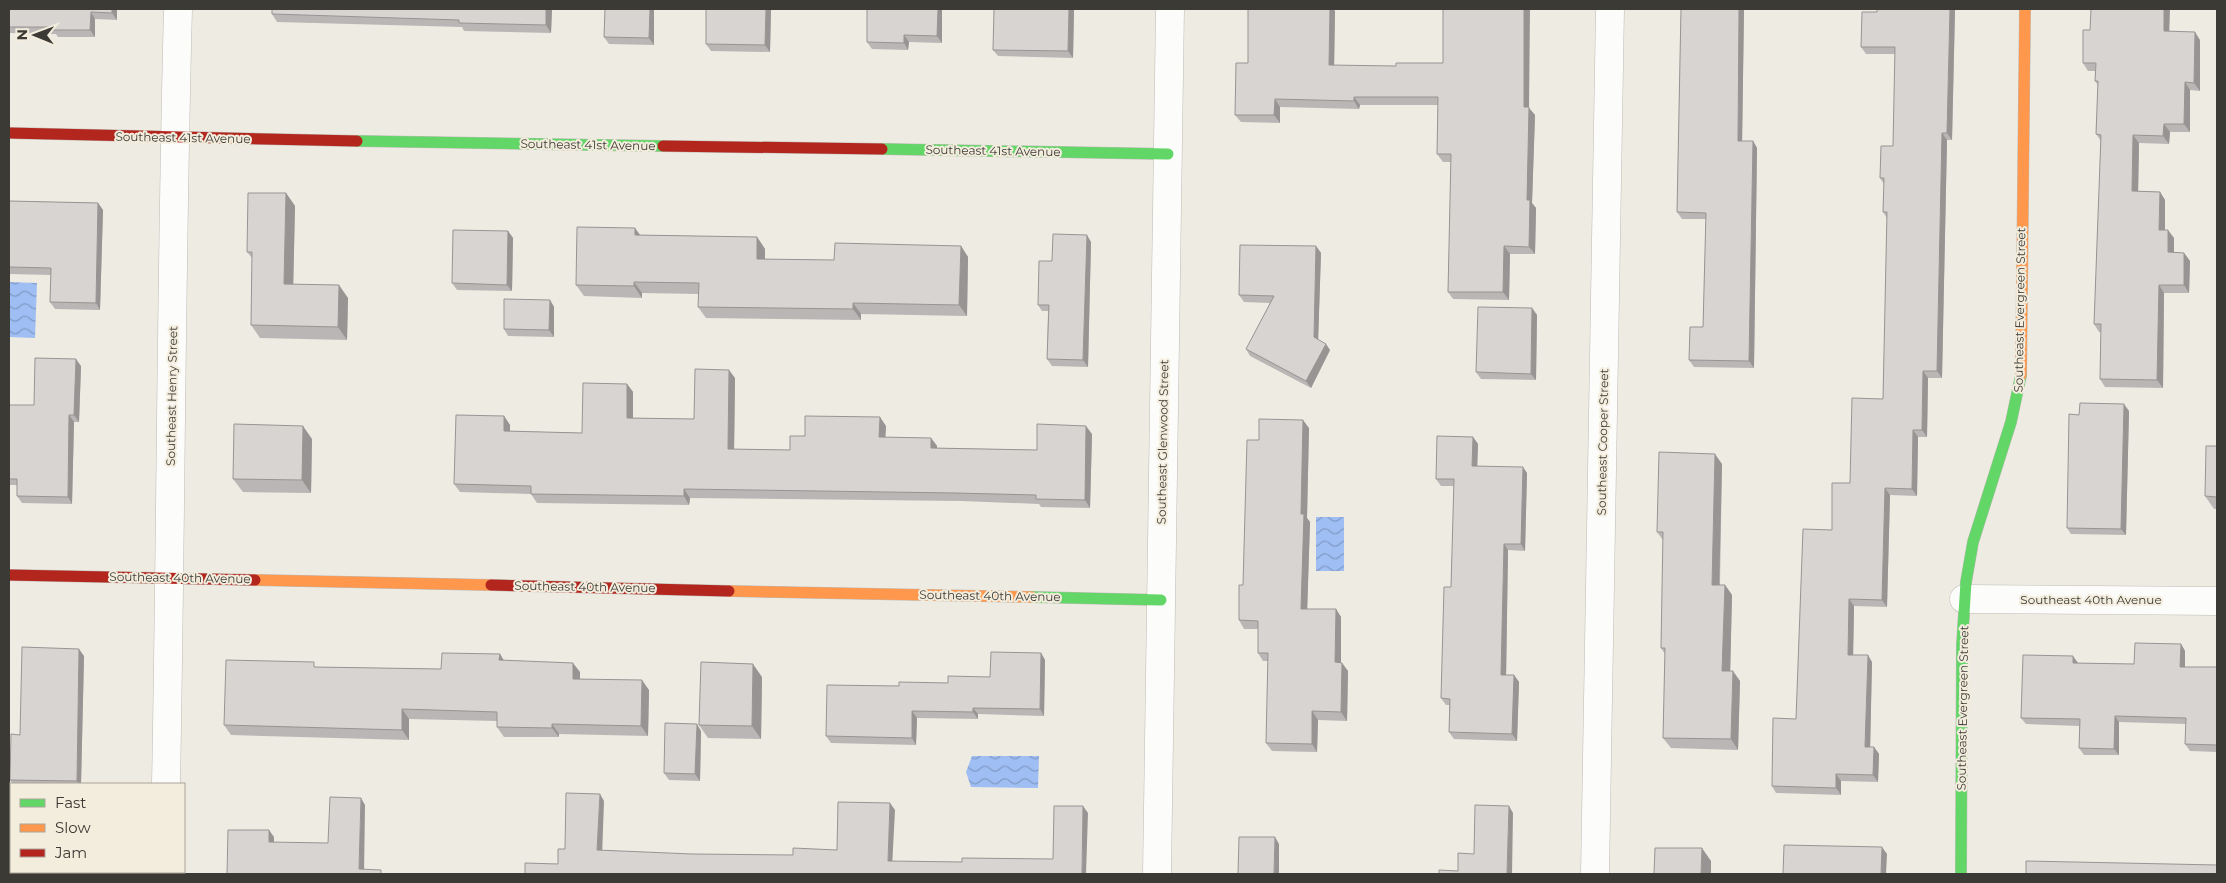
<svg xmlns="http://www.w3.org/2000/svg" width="2226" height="883" font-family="Montserrat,sans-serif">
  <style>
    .water { fill: url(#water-waves) }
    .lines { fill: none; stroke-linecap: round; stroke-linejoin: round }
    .street-casing { stroke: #bebbb5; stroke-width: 29 }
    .fast-casing { stroke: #bebbb5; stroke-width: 12 }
    .slow-casing { stroke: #bebbb5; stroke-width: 12 }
    .jam-casing { stroke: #bebbb5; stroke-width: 12 }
    .street { stroke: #fcfcfb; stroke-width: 28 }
    .fast { stroke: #63d668; stroke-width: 11 }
    .slow { stroke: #ff974d; stroke-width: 11 }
    .jam { stroke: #b3261e; stroke-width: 11 }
    .wall { fill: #bab6b5 }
    .shaded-wall { fill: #979493 }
    .building { fill: #d8d4d2; stroke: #979493 }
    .labels { text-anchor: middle; stroke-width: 4; stroke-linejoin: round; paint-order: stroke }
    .street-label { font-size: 12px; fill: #3c3a34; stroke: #f3edde }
  </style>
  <defs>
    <pattern id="water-waves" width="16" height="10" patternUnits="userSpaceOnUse" patternTransform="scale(1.25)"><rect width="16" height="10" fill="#9ebef4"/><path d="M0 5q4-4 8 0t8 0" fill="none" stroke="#829bc6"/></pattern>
  </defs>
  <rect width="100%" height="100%" fill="#eeebe3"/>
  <g class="water">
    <path d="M9 282 37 283 35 338 9 337Z"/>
    <rect x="1316" y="517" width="28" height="54"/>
    <path d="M972 756H1039L1038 788 971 787 966 772Z"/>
  </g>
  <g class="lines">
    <g class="street-casing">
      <g id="street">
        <path d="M1964 599 2217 601"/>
        <path d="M166 784C171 526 171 267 178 9"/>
        <path d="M164 874V872"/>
        <path d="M1157 874 1170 9"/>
        <path d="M1595 874 1610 9"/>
      </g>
    </g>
    <g class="fast-casing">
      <g id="fast">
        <path d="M357 141 663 146"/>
        <path d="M882 149 1168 154"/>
        <path d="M1032 597 1161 600"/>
        <path d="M1961 874 1962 645 1966 582 1973 542 2011 422 2021 375"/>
      </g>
    </g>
    <g class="slow-casing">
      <g id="slow">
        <path d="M2021 375 2025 9"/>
        <path d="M255 580 491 585"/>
        <path d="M729 591 1032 597"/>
      </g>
    </g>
    <g class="jam-casing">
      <g id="jam">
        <path d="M9 133 357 141"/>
        <path d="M663 146 882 149"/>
        <path d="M9 575 255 580"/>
        <path d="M491 585 729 591"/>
      </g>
    </g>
    <use href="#street" class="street"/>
    <use href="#fast" class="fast"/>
    <use href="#slow" class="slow"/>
    <use href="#jam" class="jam"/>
  </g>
  <g class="wall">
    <path d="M9 9H117V20L95 19V37H58L56 34 9 33Z"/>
    <path d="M272 9H552L551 33 464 31 462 27 277 22 272 14Z"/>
    <path d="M605 9H654V45L609 44 604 37Z"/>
    <path d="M706 9H771L770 52 711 51 706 44Z"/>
    <path d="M942 9V43L909 42 908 50 872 49 867 42Z"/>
    <path d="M1248 9H1333L1335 11 1334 65 1529 108 1535 115 1532 203 1536 208 1535 254H1510L1509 300 1453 299 1448 292 1451 162H1443L1437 154 1438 105H1360L1359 109 1280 107V123L1241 122 1235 115 1248 63Z"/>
    <path d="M1681 9H1744L1742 141H1753L1757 148 1754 368 1694 367 1689 360 1703 327 1706 219H1682L1677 212Z"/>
    <path d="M1877 9H1955L1952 140H1947L1942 378H1928L1927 437H1918L1917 496 1890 495 1887 607 1854 606 1853 655 1872 662 1870 747H1874L1879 754 1878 782 1841 781V795L1776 793 1772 786 1796 719 1832 530 1883 399 1887 218 1883 212 1884 184 1880 178 1893 146 1895 54H1866L1861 47 1877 12Z"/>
    <path d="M1074 10 1073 58 998 56 993 50Z"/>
    <path d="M2170 31 2200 40V91L2190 90V132H2170L2169 144 2139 143 2138 191 2160 192 2165 200V230L2174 238V252L2184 253 2190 261 2189 293H2164L2163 388 2105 387 2100 379 2101 332H2099L2094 324 2101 141 2096 134 2098 85 2095 81V71H2088L2083 63Z"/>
    <path d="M286 193 295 206 293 284 348 298 347 340 260 338 251 325 252 258 247 252Z"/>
    <path d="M9 201 98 203 103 210 100 310 55 309 50 302 51 275 9 274Z"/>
    <path d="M508 231 513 238 512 291 457 290 452 283Z"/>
    <path d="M640 235 757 237 765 249V259L834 260 961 246 968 257 967 316 861 314V320L706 318 698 307V294L642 293V298L584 296 576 285Z"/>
    <path d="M1091 242 1088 367 1052 366 1047 359 1048 311H1042L1038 305 1052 261Z"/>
    <path d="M1316 246 1321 253 1318 340 1330 350 1311 388 1250 356 1246 349 1270 303 1244 302 1239 295Z"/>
    <path d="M550 300 554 307V337L508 336 504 329Z"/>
    <path d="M1532 308 1537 315 1536 380 1481 379 1476 372Z"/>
    <path d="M81 366 79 422H74L72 504 22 503 17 496V485H9V405H34Z"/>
    <path d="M735 378 734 449 790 450 805 436 886 426 885 437 931 438 937 446V448L1037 450 1092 434 1090 508 1041 507 1039 504 961 501 690 498 689 505 537 503 531 494 460 492 454 484 504 416 510 425V431L582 433 627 384 633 392V418L694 419Z"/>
    <path d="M2129 411 2126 535 2071 534 2067 528Z"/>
    <path d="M1309 428 1307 518 1310 522 1307 609H1336L1341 617V663H1342L1348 671 1347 721 1318 720 1317 752 1272 751 1266 743 1268 661H1263L1258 653V629H1244L1239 620 1243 585 1259 440Z"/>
    <path d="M1473 437 1478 444 1477 466 1527 473 1525 551 1508 550 1506 675H1514L1519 682 1517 741 1454 739 1449 732V705H1446L1441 698 1451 587 1454 486H1441L1436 479Z"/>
    <path d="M312 439 311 493 243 492 233 479Z"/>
    <path d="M2217 446V509H2214L2205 496Z"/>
    <path d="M1722 464 1720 585H1725L1732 595 1730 671 1740 681 1738 750 1671 748 1663 738 1665 654 1661 648 1663 540 1657 532Z"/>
    <path d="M2181 644 2185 651V667H2217V752L2190 751 2185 744 2186 724 2119 722V755H2084L2079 748V726L2026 724 2021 718 2078 663 2134 664Z"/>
    <path d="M1041 653 1045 660 1044 716 978 714V719L917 718 916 745 831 743 826 736 899 686 948 683 990 677Z"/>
    <path d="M500 654 504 661 580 672V679L649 690 648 736 559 734V737H504L497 727V721L409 719V740L231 735 224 725 317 667 441 669Z"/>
    <path d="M84 656 81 784H13L10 780Z"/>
    <path d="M762 677 761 739 708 738 699 725Z"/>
    <path d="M701 731 700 781 669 780 664 773Z"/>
  </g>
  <g class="shaded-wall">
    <path d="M112 9H117V20L112 13Z"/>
    <path d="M546 9H552L551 33 546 25Z"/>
    <path d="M650 9H654V45L649 38Z"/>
    <path d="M766 9H771L770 52 765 45Z"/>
    <path d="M938 9H942V43L937 36Z"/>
    <path d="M1069 9H1073L1074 10 1073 58 1068 51Z"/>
    <path d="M1330 9H1333L1335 11 1334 72 1329 65Z"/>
    <path d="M1524 9H1530L1529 108 1535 115 1532 203 1536 208 1535 254 1529 247 1527 200 1524 107Z"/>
    <path d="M1739 9H1744L1742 148 1738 141Z"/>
    <path d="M1950 9H1955L1952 140 1947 133Z"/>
    <path d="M2164 9H2170L2169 39 2164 31Z"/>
    <path d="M91 12 95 19V37L90 30Z"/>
    <path d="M2195 32 2200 40V91L2194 83Z"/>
    <path d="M904 35 909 42 908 50 904 43Z"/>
    <path d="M2185 82 2190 90V132L2184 124Z"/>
    <path d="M1354 97 1360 105 1359 109 1354 101Z"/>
    <path d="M1275 99 1280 107V123L1274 115Z"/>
    <path d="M2164 124 2170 132 2169 144 2163 136Z"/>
    <path d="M1942 133 1947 140 1942 378 1937 371Z"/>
    <path d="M2133 135 2139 143 2138 199 2132 191Z"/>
    <path d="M1753 141 1757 148 1754 368 1749 361Z"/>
    <path d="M2160 192 2165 200V238L2159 230Z"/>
    <path d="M286 193 295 206 293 297 284 284Z"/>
    <path d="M98 203 103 210 100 310 96 303Z"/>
    <path d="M635 228 643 239 635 235Z"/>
    <path d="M2168 230 2174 238V260L2168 252Z"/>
    <path d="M508 231 513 238 512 291 507 285Z"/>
    <path d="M1087 235 1091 242 1088 367 1083 360Z"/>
    <path d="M757 237 765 249V270L757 259Z"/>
    <path d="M961 246 968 257 967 316 959 305Z"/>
    <path d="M1316 246 1321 253 1318 344 1314 337Z"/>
    <path d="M1504 246 1510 254 1509 300 1503 292Z"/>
    <path d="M2184 253 2190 261 2189 293 2184 285Z"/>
    <path d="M634 282 642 293V298L634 286Z"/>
    <path d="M339 285 348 298 347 340 338 327Z"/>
    <path d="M2159 285 2164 293 2163 388 2157 380Z"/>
    <path d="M550 300 554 307V337L549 330Z"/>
    <path d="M853 303 861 314V320L853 309Z"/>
    <path d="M1532 308 1537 315 1536 380 1531 374Z"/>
    <path d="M1326 344 1330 350 1311 388 1306 381Z"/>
    <path d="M76 359 81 366 79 422 74 415Z"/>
    <path d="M729 370 735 378 734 457 728 449Z"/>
    <path d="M1923 371 1928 378 1927 437 1922 430Z"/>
    <path d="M627 384 633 392V426L627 418Z"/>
    <path d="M2124 404 2129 411 2126 535 2121 529Z"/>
    <path d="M69 415 74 422 72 504 68 497Z"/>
    <path d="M504 416 510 425V440L504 431Z"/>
    <path d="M880 417 886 426 885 445 879 437Z"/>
    <path d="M1303 420 1309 428 1307 518 1310 522 1307 617 1301 609V514Z"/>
    <path d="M303 426 312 439 311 493 302 480Z"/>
    <path d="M1086 426 1092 434 1090 508 1085 500Z"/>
    <path d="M1913 430 1918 437 1917 496 1912 489Z"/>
    <path d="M1473 437 1478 444 1477 473 1472 466Z"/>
    <path d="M931 438 937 446V456L931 448Z"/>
    <path d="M1715 454 1722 464 1719 595 1712 585Z"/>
    <path d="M1523 467 1527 473 1525 551 1521 544Z"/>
    <path d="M1885 488 1890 495 1887 607 1882 600Z"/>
    <path d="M684 489 690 498 689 505 684 496Z"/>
    <path d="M1504 544 1508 550 1506 682 1501 675Z"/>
    <path d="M1725 585 1732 595 1730 681 1722 671Z"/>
    <path d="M1849 599 1854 606 1853 662 1848 655Z"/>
    <path d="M1336 609 1341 617V671L1335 662Z"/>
    <path d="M2181 644 2185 651V673L2180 667Z"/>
    <path d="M79 649 84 656 81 784H79L77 781Z"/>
    <path d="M1041 653 1045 660 1044 716 1040 709Z"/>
    <path d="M500 654 506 664 499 660Z"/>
    <path d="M1868 655 1872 662 1870 754 1865 747Z"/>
    <path d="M2073 656 2078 663H2073Z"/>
    <path d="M573 663 580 672V688L573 679Z"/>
    <path d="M1342 663 1348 671 1347 721 1341 712Z"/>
    <path d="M753 664 762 677 761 739 752 726Z"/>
    <path d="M1733 671 1740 681 1738 750 1731 739Z"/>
    <path d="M1514 675 1519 682 1517 741 1512 734Z"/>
    <path d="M642 680 649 690 648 736 641 726Z"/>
    <path d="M973 708 978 714V719L973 712Z"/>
    <path d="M402 709 409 719V740L402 730Z"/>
    <path d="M912 711 917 718 916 745 912 738Z"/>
    <path d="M1312 711 1318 720 1317 752 1312 744Z"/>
    <path d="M2115 716 2119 722V755L2114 749Z"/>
    <path d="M552 724 559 734V737L552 728Z"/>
    <path d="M697 724 701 731 700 781 695 774Z"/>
    <path d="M1874 747 1879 754 1878 782 1873 775Z"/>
    <path d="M1836 774 1841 781V795L1836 788Z"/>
    <path d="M600 794 604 801 602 857 597 850Z"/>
    <path d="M361 798 365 805 364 874 359 869Z"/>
    <path d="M890 803 895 810 892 868 888 861Z"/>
    <path d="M1083 806 1088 813 1086 874H1082Z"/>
    <path d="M1509 806 1513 813 1512 874H1507Z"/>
    <path d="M269 830 274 837V849L269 842Z"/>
    <path d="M1275 837 1279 844V874H1274Z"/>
    <path d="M1882 847 1887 854 1886 874H1881Z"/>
    <path d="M1702 848 1711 861V874H1701Z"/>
    <rect x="82" y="872" width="6" height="2"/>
  </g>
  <g class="building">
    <path d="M9 9H112V13L91 12 90 30H53V27H9Z"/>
    <path d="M272 9H546V25L459 23V20L272 14Z"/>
    <path d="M605 9H650L649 38 604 37Z"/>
    <path d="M706 9H766L765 45 706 44Z"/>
    <path d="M867 9H938L937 36 904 35V43L867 42Z"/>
    <path d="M994 9H1069L1068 51 993 50Z"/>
    <path d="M1248 9H1330L1329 65 1396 66V63H1443V9H1524V107H1529L1527 200H1530L1529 247 1504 246 1503 292H1448L1451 154H1437L1438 97H1354V101L1275 99 1274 115H1235L1236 63H1248Z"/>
    <path d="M1681 9H1739L1738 141H1753L1749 361 1689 360 1690 327H1703L1706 213 1677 212Z"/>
    <path d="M1877 9H1950L1947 133H1942L1937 371H1923L1922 430H1913L1912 489 1885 488 1882 600 1849 599 1848 655H1868L1865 747H1874L1873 775 1836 774V788L1772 786 1773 718 1796 719 1803 529 1832 530V483H1850L1852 398 1883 399 1887 212H1883L1884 178H1880L1881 146H1893L1895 47H1861L1862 12H1877Z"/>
    <path d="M2091 9H2164V31L2195 32 2194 83 2185 82 2184 124H2164L2163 136 2133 135 2132 191 2160 192 2159 230H2168V252L2184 253V285H2159L2157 380 2100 379 2101 324H2094L2101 135 2096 134 2098 81H2095L2096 63H2083V30H2090Z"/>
    <path d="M248 193H286L284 284 339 285 338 327 251 325 252 252H247Z"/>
    <path d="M9 201 98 203 96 303 50 302 51 268 9 267Z"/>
    <path d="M577 227 635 228V235L757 237V259L834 260 835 243 961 246 959 305 853 303V309L698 307 699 283 634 282V286L576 285Z"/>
    <path d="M453 230 508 231 507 285 452 283Z"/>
    <path d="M1053 234 1087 235 1083 360 1047 359 1049 305H1038L1039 261H1052Z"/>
    <path d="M1240 245 1316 246 1314 337 1326 344 1306 381 1246 349 1274 296 1239 295Z"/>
    <path d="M504 299 550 300 549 330 504 329Z"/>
    <path d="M1478 307 1532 308 1531 374 1476 372Z"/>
    <path d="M35 358 76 359 74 415H69L68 497 17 496V479H9V405H34Z"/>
    <path d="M695 369 729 370 728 449 790 450V436H805V416L880 417 879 437 931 438V448L1037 450V424L1086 426 1085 500 1036 499V495L955 493 684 489V496L531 494V486L454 484 456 415 504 416V431L582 433 583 383 627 384V418L694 419Z"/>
    <path d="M2080 403 2124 404 2121 529 2067 528 2069 414 2079 415Z"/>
    <path d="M1259 419 1303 420 1301 514H1304L1301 609H1336L1335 662 1342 663 1341 712 1312 711V744L1266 743 1268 653H1258V621L1239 620V585H1243L1247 440H1259Z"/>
    <path d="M234 424 303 426 302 480 233 479Z"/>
    <path d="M1437 436 1473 437 1472 466 1523 467 1521 544H1504L1501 675H1514L1512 734 1449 732 1450 699 1441 698 1444 587H1451L1454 479H1436Z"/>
    <path d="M2206 446H2217V497L2205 496Z"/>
    <path d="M1659 452 1715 454 1712 585H1725L1722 671H1733L1731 739 1663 738 1665 648H1661L1663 532H1657Z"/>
    <path d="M2135 643 2181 644 2180 667H2217V745L2185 744 2186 718 2115 716 2114 749 2079 748 2080 719 2021 718 2023 655 2073 656V663L2134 664Z"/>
    <path d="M22 647 79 649 77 781 10 780 11 734 20 735Z"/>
    <path d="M991 652 1041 653 1040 709 973 708V712L912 711V738L826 736 827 685 899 686V682L948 683V676L990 677Z"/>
    <path d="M442 653 500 654 499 660 573 663V679L642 680 641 726 552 724V728L497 727V712L402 709V730L224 725 226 660 314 662V667L441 669Z"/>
    <path d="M701 662 753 664 752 726 699 725Z"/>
    <path d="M665 723 697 724 695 774 664 773Z"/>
    <path d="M566 793 600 794 597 850 692 854 793 855V848L837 850 838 802 890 803 888 861 962 862V858L1053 859 1054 806H1083L1082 874H525V863L558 864V849H565Z"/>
    <path d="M330 797 361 798 359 869 381 870V874H227L228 830H269V842L328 843Z"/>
    <path d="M1475 805 1509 806 1507 874H1439V870L1458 871V853L1474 854Z"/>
    <path d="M1239 837H1275L1274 874H1238Z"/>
    <path d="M1784 845 1882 847 1881 874H1783Z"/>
    <path d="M1655 848H1702L1701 874H1654Z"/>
    <path d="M9 858H11V872H82V874H9Z"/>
    <path d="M2026 861 2217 865V874H2026Z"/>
  </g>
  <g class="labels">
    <g class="street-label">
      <text transform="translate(183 138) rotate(1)" y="4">Southeast 41st Avenue</text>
      <text transform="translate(588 145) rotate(1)" y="4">Southeast 41st Avenue</text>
      <text transform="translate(993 151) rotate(1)" y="4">Southeast 41st Avenue</text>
      <text transform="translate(2020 310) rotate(-89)" y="4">Southeast Evergreen Street</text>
      <text transform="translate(172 396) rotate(-89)" y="4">Southeast Henry Street</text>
      <text transform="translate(1163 442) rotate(-89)" y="4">Southeast Glenwood Street</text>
      <text transform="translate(1603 442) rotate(-89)" y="4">Southeast Cooper Street</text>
      <text transform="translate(180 578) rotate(1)" y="4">Southeast 40th Avenue</text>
      <text transform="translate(585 587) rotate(1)" y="4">Southeast 40th Avenue</text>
      <text transform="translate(990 596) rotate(1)" y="4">Southeast 40th Avenue</text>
      <text x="2091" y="604">Southeast 40th Avenue</text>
      <text transform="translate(1963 708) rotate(-89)" y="4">Southeast Evergreen Street</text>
    </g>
  </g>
  <rect width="2226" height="883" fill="none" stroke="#3c3a34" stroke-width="20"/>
  <rect x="10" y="783" width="175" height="90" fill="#f3edde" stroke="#aaa59a"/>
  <rect x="20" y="799" width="25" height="8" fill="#63d668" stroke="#aaa59a"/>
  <text x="55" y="808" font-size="15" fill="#3c3a34">Fast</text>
  <rect x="20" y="824" width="25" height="8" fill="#ff974d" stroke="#aaa59a"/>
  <text x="55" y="833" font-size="15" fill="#3c3a34">Slow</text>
  <rect x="20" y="849" width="25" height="8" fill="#b3261e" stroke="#aaa59a"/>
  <text x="55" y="858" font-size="15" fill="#3c3a34">Jam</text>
  <g transform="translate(35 35) rotate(271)" stroke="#f3edde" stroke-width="4" paint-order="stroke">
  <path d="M0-4L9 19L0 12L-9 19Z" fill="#3c3a34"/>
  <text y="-8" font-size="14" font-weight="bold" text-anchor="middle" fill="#3c3a34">N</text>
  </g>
</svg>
